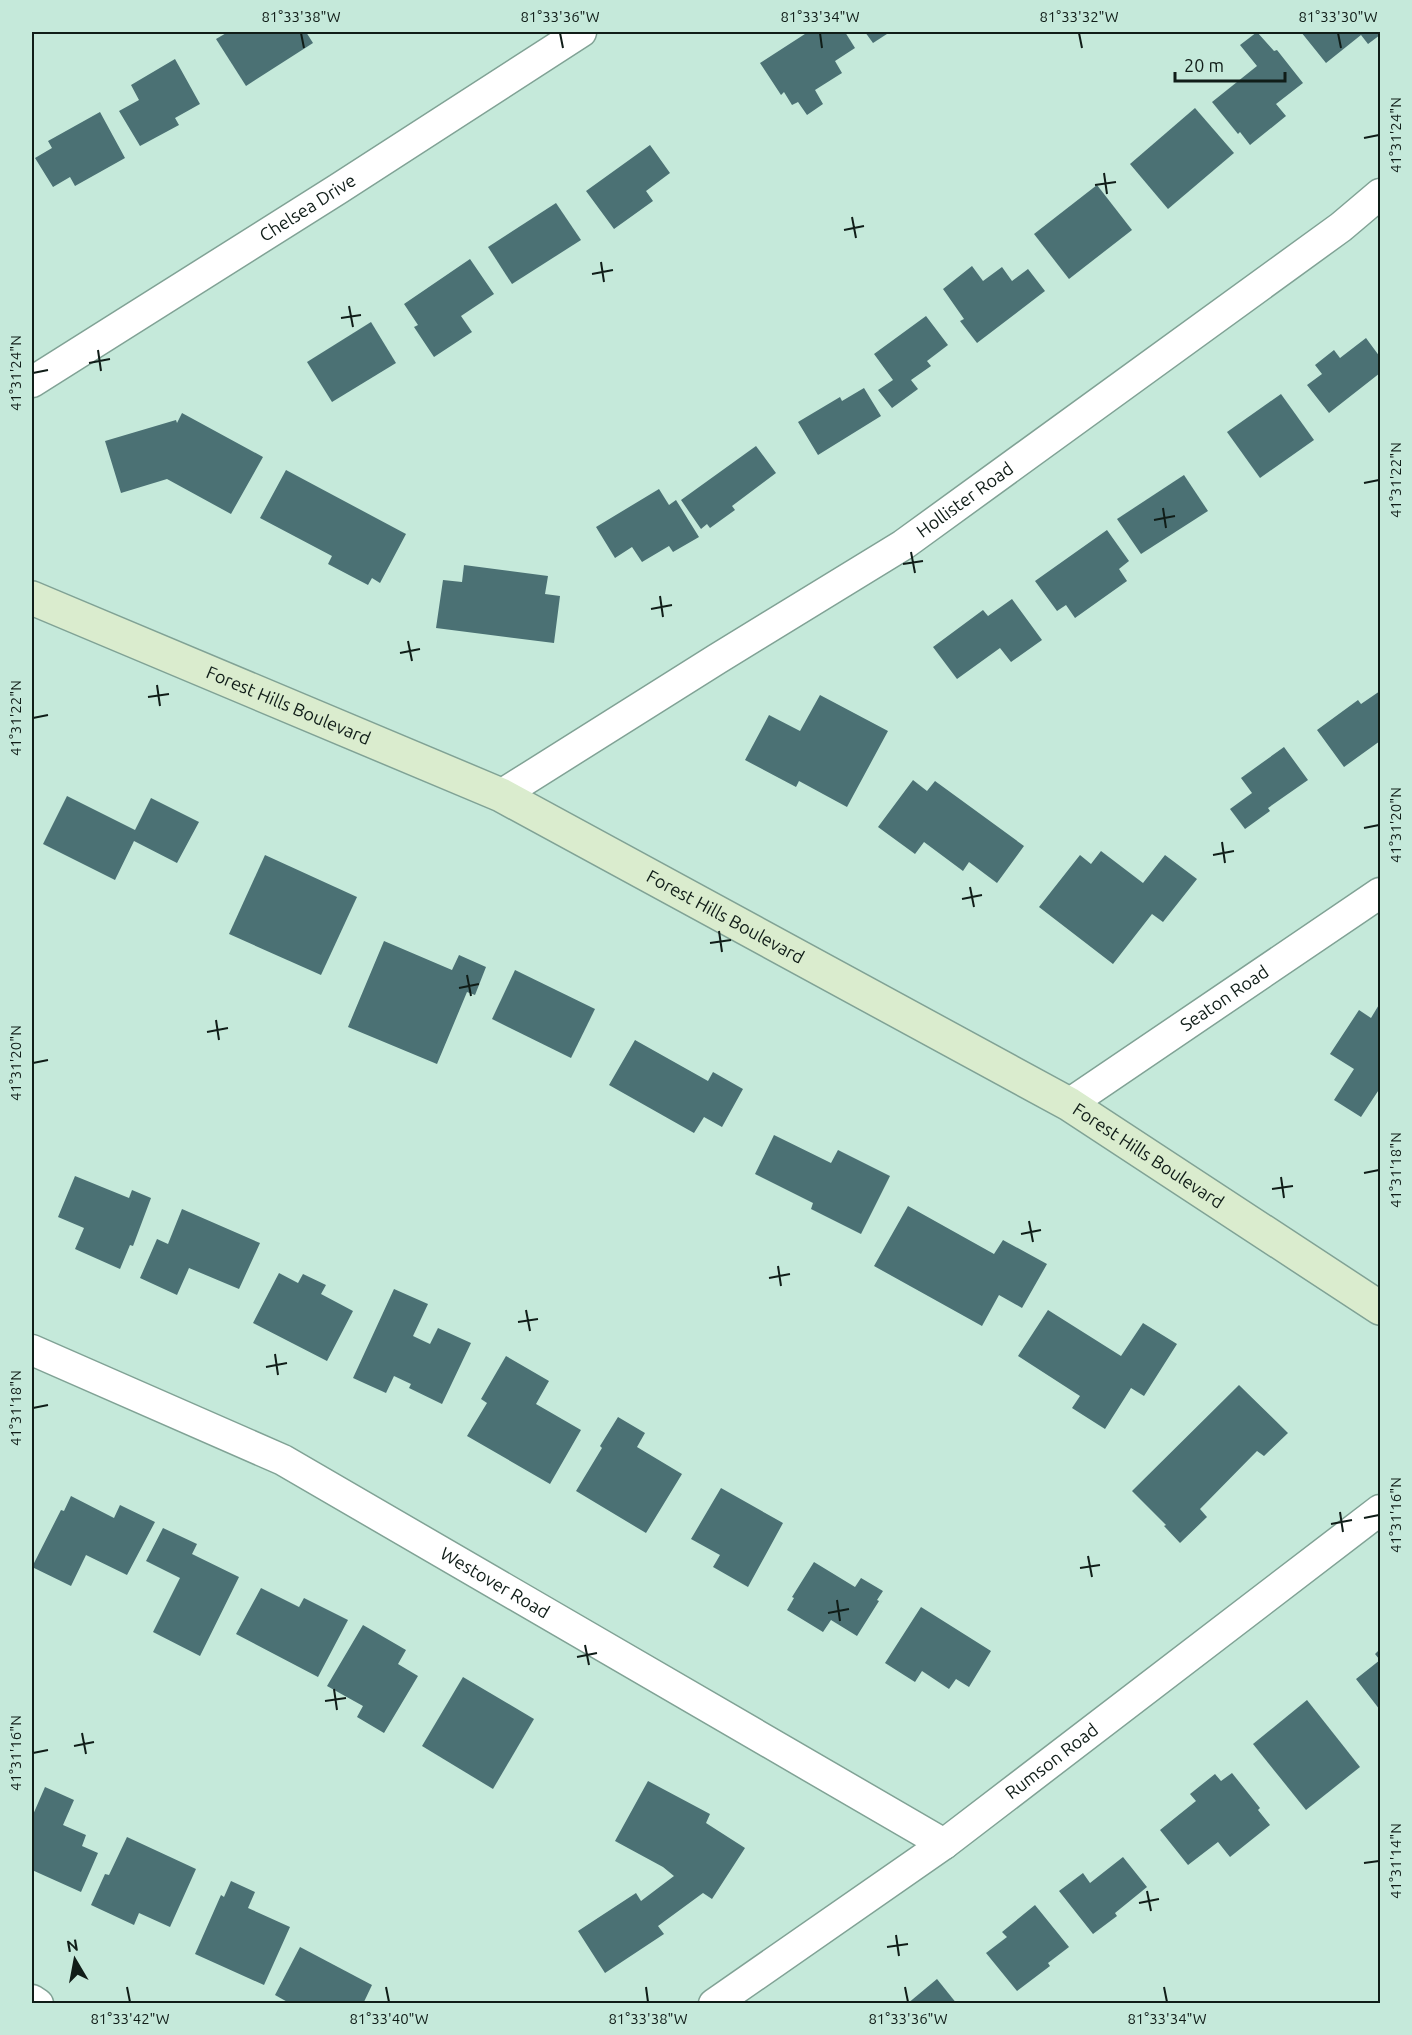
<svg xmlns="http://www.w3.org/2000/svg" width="1412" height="2035" font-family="Ubuntu,sans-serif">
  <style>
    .building { fill: #4b7174 }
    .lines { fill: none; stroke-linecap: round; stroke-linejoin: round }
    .street-casing { stroke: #80a295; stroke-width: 33 }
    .secondary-casing { stroke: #80a295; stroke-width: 36 }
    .street { stroke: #fff; stroke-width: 30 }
    .secondary { stroke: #daecce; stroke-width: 33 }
    .ticks { fill: none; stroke: #101d18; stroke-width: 2 }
    .labels { text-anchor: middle; stroke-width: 4.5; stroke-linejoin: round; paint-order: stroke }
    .street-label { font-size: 18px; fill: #101d18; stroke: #c5e9da }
    .neatline { fill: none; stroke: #101d18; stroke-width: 2 }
    .ticks-label { font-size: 15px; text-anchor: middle; fill: #101d18 }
  </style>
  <rect width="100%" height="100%" fill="#c5e9da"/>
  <g class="building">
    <path d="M228 32H306L313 43 246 86 216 39Z"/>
    <path d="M808 32H845L855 48 835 61 842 73 815 90 823 104 807 115 798 102 792 105 784 92 781 95 760 63Z"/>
    <path d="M865 32H890L873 43Z"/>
    <path d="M1257 32 1274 51 1277 50 1303 83 1276 104 1286 116 1250 145 1240 132 1238 134 1212 102 1257 66 1240 45Z"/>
    <path d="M1301 32H1380V35L1368 44 1361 35 1326 63Z"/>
    <path d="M175 59 200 104 175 118 179 125 140 146 119 111 139 100 131 85Z"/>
    <path d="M1195 108 1234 153 1168 209 1130 164Z"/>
    <path d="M100 112 125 158 75 186 70 177 53 187 35 158 52 148 48 141Z"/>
    <path d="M650 145 670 173 646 191 653 201 614 229 586 191Z"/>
    <path d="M1097 185 1132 230 1069 279 1034 234Z"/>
    <path d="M556 203 581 240 512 284 488 247Z"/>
    <path d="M470 259 494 294 461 316 472 332 434 357 414 327 418 325 404 304Z"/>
    <path d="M972 266 983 281 1002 267 1012 281 1028 269 1045 291 977 343 960 321 964 319 943 289Z"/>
    <path d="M926 316 948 345 927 361 931 366 911 380 918 389 892 408 878 390 893 380 874 354Z"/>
    <path d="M371 322 396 363 332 402 307 362Z"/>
    <path d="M1366 338 1380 357V373L1329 413 1307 385 1322 374 1315 365 1334 350 1340 358Z"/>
    <path d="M864 388 881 416 818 455 798 422 840 397 842 401Z"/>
    <path d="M1281 394 1314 440 1260 478 1227 432Z"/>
    <path d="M182 413 263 457 231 514 167 479 121 493 105 441 176 420 177 423Z"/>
    <path d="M756 446 776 473 732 506 735 510 710 528 707 524 701 529 681 500Z"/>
    <path d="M286 470 406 534 380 583 372 578 368 585 328 564 332 556 260 518Z"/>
    <path d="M1184 475 1208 511 1141 554 1117 519Z"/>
    <path d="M659 489 669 505 676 500 699 537 673 552 669 546 642 562 632 547 615 558 596 527Z"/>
    <path d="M1107 530 1129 561 1119 569 1127 581 1075 618 1066 605 1057 611 1035 581Z"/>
    <path d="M464 565 548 576 545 594 560 596 554 643 436 628 443 580 462 582Z"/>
    <path d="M1012 599 1042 640 1011 662 1000 648 957 679 933 647 983 610 988 616Z"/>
    <path d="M1380 691V741L1344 767 1317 730 1358 700 1361 704Z"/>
    <path d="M820 695 888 731 847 807 799 781 796 787 745 760 769 715 800 731Z"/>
    <path d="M1284 747 1308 780 1268 808 1270 811 1245 829 1230 809 1252 793 1241 778Z"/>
    <path d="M913 780 927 791 935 781 1024 846 997 883 969 862 963 871 924 842 915 854 878 827Z"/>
    <path d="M67 796 135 830 151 798 199 822 177 863 134 841 115 880 43 844Z"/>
    <path d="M1101 851 1143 883 1165 855 1197 879 1163 922 1152 914 1113 964 1039 907 1080 855 1091 864Z"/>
    <path d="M265 855 357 897 321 975 229 934Z"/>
    <path d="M384 941 452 970 459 955 486 967 475 995 467 992 437 1064 348 1027Z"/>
    <path d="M515 970 595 1009 571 1058 492 1019Z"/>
    <path d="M1380 1003V1088L1361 1117 1334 1100 1354 1069 1330 1054 1359 1010 1371 1018Z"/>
    <path d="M635 1040 708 1081 713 1072 743 1089 722 1127 704 1117 694 1133 609 1085Z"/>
    <path d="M774 1135 831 1163 838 1150 890 1176 861 1234 811 1209 813 1203 755 1174Z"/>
    <path d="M75 1176 129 1198 132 1190 151 1198 133 1246 130 1245 120 1269 75 1249 84 1228 58 1217Z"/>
    <path d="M908 1206 994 1254 1003 1240 1047 1264 1022 1308 999 1295 982 1326 874 1266Z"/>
    <path d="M182 1209 260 1243 239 1289 189 1268 177 1295 140 1278 157 1239 168 1244Z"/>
    <path d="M279 1273 298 1283 303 1274 326 1285 321 1294 353 1311 327 1361 253 1323Z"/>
    <path d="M394 1289 428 1304 413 1336 430 1344 438 1328 471 1343 442 1404 409 1388 411 1384 394 1376 386 1393 353 1378Z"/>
    <path d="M1048 1310 1121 1356 1143 1323 1177 1344 1144 1396 1131 1388 1105 1429 1072 1408 1080 1396 1018 1356Z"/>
    <path d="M506 1356 549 1381 536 1404 581 1430 550 1484 467 1436 487 1403 481 1399Z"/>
    <path d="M1239 1385 1288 1433 1264 1456 1257 1451 1200 1509 1207 1517 1180 1543 1164 1526 1166 1525 1132 1491Z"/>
    <path d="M618 1417 645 1433 637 1447 682 1474 646 1533 576 1491 602 1448 600 1446Z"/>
    <path d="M721 1488 783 1523 748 1587 713 1567 720 1555 691 1539Z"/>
    <path d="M71 1496 114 1518 120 1505 155 1522 127 1575 86 1555 71 1586 32 1567 61 1510 64 1511Z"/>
    <path d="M163 1528 197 1544 192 1554 239 1577 200 1656 153 1632 180 1578 146 1561Z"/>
    <path d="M814 1562 855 1587 861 1578 883 1591 877 1600 879 1601 857 1636 831 1620 823 1632 787 1610 794 1598 792 1597Z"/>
    <path d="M261 1588 299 1607 304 1598 348 1620 318 1677 236 1634Z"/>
    <path d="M921 1607 991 1651 969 1687 956 1679 949 1689 922 1671 915 1682 885 1663Z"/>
    <path d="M363 1625 406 1650 398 1664 418 1676 384 1733 357 1717 363 1706 327 1686Z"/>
    <path d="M1380 1649V1710L1356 1679 1380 1660 1375 1654Z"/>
    <path d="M463 1677 534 1719 493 1789 422 1746Z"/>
    <path d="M1307 1700 1360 1767 1306 1810 1253 1744Z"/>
    <path d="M1232 1773 1260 1808 1258 1810 1270 1825 1230 1857 1218 1842 1188 1865 1160 1830 1196 1801 1190 1794 1215 1774 1221 1781Z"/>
    <path d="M648 1781 710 1814 706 1823 745 1848 712 1899 703 1893 658 1926 664 1934 605 1973 578 1931 636 1893 641 1901 674 1876 663 1867 615 1841Z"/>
    <path d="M45 1787 74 1800 63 1825 86 1835 82 1846 98 1853 81 1892 32 1870V1817Z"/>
    <path d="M127 1837 196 1869 170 1927 139 1913 134 1925 91 1905 105 1874 109 1875Z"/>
    <path d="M1123 1857 1147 1887 1115 1913 1117 1916 1093 1934 1059 1891 1083 1873 1090 1883Z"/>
    <path d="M231 1881 255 1892 248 1908 290 1927 264 1985 195 1954 221 1895 224 1897Z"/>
    <path d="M1035 1905 1069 1947 1048 1963 1050 1966 1017 1991 986 1953 1007 1937 1002 1932Z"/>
    <path d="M300 1947 372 1985 363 2004H291L275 1995Z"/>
    <path d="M937 1979 957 2004H907Z"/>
  </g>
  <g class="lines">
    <g class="street-casing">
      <g id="street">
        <path id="s1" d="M32 382 338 189 581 32"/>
        <path id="s2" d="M501 795 717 659 903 545 1341 227 1380 194"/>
        <path id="s3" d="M1069 1104 1380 893"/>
        <path id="s4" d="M32 1350 283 1460 944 1844"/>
        <path d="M32 2000 38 2004"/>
        <path id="s5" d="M714 2004 944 1844 1380 1510"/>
      </g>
    </g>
    <g class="secondary-casing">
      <g id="secondary">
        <path id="s6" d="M32 598 501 795 1069 1104 1380 1308"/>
      </g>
    </g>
    <use href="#street" class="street"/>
    <use href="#secondary" class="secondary"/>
  </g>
  <path class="ticks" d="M301 33 304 48M560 33 563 48M820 33 822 48M1079 33 1082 48M1338 33 1341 48M1364 138 1379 135M1104 173 1107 194M1095 185 1116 182M852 217 856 238M844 230 864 226M601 262 604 282M592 274 613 270M349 306 353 327M341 318 361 315M98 350 101 371M89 363 110 359M33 373 48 370M1364 483 1379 480M1163 508 1166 528M1154 520 1175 516M911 552 915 573M903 564 923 561M660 596 663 617M651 609 672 605M408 641 412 661M400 653 420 649M157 685 160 706M148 697 169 694M33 718 48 715M1364 828 1379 825M1222 842 1225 863M1213 855 1234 851M970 887 974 907M962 899 982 895M719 931 722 952M710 943 731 940M467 975 471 996M459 988 479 984M216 1020 219 1040M207 1032 228 1028M33 1063 48 1060M1364 1173 1379 1170M1281 1177 1284 1198M1272 1189 1293 1186M1029 1221 1033 1242M1021 1234 1041 1230M778 1266 781 1286M769 1278 790 1274M526 1310 530 1331M518 1322 538 1319M275 1354 278 1375M266 1367 287 1363M33 1408 48 1405M1340 1512 1343 1532M1364 1518 1379 1515M1331 1524 1352 1520M1088 1556 1092 1577M1080 1568 1100 1565M837 1600 840 1621M828 1613 849 1609M585 1645 589 1665M577 1657 597 1653M334 1689 337 1710M325 1701 346 1698M82 1733 86 1754M74 1746 94 1742M33 1753 48 1750M1364 1863 1379 1861M1147 1891 1151 1911M1139 1903 1159 1899M896 1935 899 1956M887 1947 908 1944M127 1987 130 2002M386 1987 389 2002M646 1987 648 2002M905 1987 908 2002M1164 1987 1167 2002"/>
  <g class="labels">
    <g class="street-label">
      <text dy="6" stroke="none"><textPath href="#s1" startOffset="326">Chelsea Drive</textPath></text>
      <text dy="6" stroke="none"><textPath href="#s2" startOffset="550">Hollister Road</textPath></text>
      <text dy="6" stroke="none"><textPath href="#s6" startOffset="278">Forest Hills Boulevard</textPath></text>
      <text dy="6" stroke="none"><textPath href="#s6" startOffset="764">Forest Hills Boulevard</textPath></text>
      <text dy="6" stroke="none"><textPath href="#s3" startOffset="188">Seaton Road</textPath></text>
      <text dy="6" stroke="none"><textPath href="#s6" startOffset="1250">Forest Hills Boulevard</textPath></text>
      <text dy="6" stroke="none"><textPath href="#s4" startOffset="519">Westover Road</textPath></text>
      <text dy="6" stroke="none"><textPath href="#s5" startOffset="416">Rumson Road</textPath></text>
    </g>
  </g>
  <rect width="1412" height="2035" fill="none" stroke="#c5e9da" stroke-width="66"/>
  <g transform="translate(75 1960) rotate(350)" stroke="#c5e9da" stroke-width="4.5" paint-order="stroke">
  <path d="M0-4.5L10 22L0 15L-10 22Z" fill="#101d18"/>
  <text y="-9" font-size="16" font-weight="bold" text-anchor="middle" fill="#101d18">N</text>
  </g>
  <path d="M1175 72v9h110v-9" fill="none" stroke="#101d18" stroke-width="3"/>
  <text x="1184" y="72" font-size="18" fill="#101d18" stroke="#c5e9da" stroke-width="4.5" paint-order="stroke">20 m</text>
  <rect x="33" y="33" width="1346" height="1969" class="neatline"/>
  <g class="ticks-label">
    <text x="301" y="22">81°33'38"W</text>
    <text x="560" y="22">81°33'36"W</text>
    <text x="820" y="22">81°33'34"W</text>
    <text x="1079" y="22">81°33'32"W</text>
    <text x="1338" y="22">81°33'30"W</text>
    <text transform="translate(1396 135) rotate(-90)" y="5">41°31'24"N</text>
    <text transform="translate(16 373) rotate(-90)" y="5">41°31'24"N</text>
    <text transform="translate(1396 480) rotate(-90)" y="5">41°31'22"N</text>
    <text transform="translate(16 718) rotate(-90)" y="5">41°31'22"N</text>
    <text transform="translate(1396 825) rotate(-90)" y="5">41°31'20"N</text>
    <text transform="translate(16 1063) rotate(-90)" y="5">41°31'20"N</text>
    <text transform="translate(1396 1170) rotate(-90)" y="5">41°31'18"N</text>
    <text transform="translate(16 1408) rotate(-90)" y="5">41°31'18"N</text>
    <text transform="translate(1396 1515) rotate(-90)" y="5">41°31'16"N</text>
    <text transform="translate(16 1753) rotate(-90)" y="5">41°31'16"N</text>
    <text transform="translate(1396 1861) rotate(-90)" y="5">41°31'14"N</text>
    <text x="130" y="2024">81°33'42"W</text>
    <text x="389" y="2024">81°33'40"W</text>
    <text x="648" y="2024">81°33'38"W</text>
    <text x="908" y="2024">81°33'36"W</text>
    <text x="1167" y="2024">81°33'34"W</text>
  </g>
</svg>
